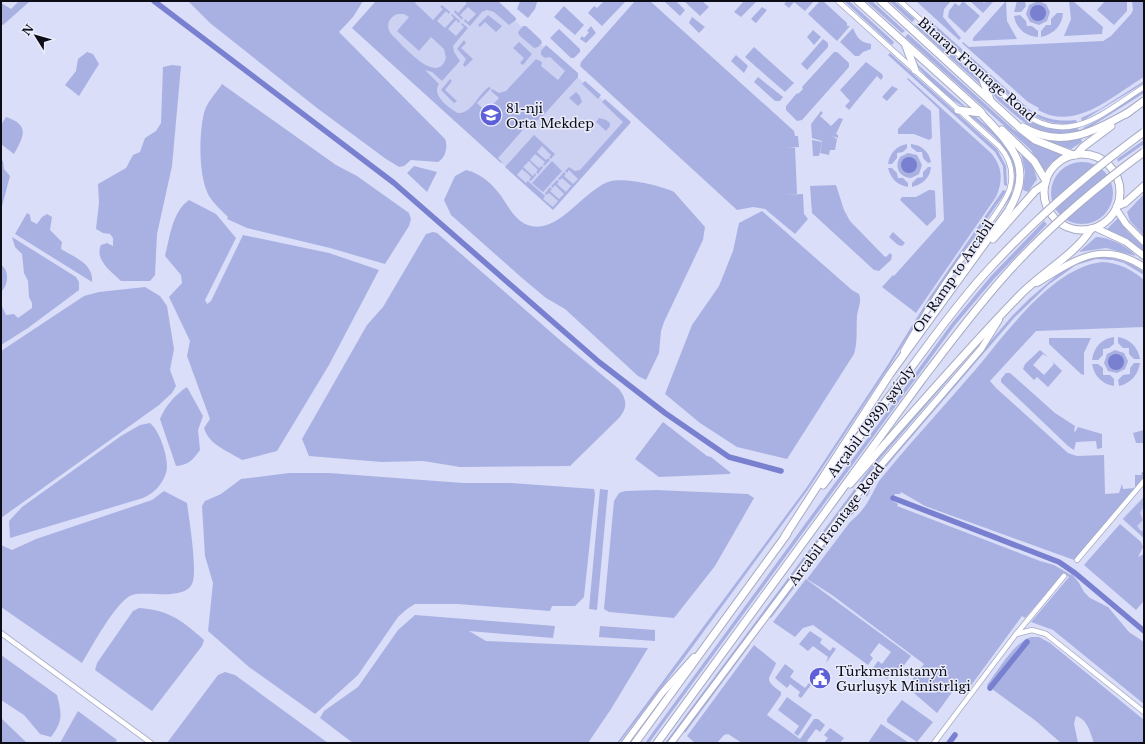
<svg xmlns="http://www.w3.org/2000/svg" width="1145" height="744" font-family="'Libre Baskerville',serif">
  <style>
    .built { fill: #cdd2f2 }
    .green { fill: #a9b1e3; fill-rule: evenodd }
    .water { fill: #7880cf }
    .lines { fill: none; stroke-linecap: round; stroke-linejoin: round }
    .canal { stroke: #7880cf; stroke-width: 5.5 }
    .street-casing { stroke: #a7abc4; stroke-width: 6 }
    .secondary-casing { stroke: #a7abc4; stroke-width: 8 }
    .primary-casing { stroke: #a7abc4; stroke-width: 9 }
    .street { stroke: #fff; stroke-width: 4.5 }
    .secondary { stroke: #fff; stroke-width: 6 }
    .primary { stroke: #fff; stroke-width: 7 }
    .primary-bridge-casing { stroke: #a7abc4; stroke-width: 9; stroke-linecap: butt }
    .primary-bridge { stroke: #fff; stroke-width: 7 }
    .labels { text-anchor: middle; stroke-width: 3; stroke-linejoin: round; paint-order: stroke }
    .street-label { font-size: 13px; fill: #0c0d16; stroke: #eaecfc }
    .poi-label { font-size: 13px; fill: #0c0d16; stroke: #eaecfc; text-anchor: start }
  </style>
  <rect width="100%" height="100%" fill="#dadef8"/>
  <g class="built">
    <path d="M376 1H493L630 124 553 210 352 28Z"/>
    <path d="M1144 496V539L1122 519Z"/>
  </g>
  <g class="green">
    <path d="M19 1 29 2 3 25 1 24V3L11 9Z"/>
    <path d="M188 1H363L353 17 339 32 445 139C448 146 446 158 438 162L411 160 404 166 399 167 386 159 317 108 210 23Z"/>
    <path d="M376 1H417L415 3 433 20 443 9 440 7 442 5 450 12 449 14 446 11 437 21 445 28 454 18 451 15 452 14 460 21 459 23 456 20 448 29 456 36 464 27 461 24 462 23 468 28 453 46 454 52 460 61 442 81 432 72 425 70 439 84C431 95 449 108 458 113 472 114 478 94 489 87L491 88 477 103 486 112 499 98 491 91 492 89 499 93 506 91 536 59 542 62 541 66 558 80 565 71 550 57 545 58 541 55V51L546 45 578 73V77L540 119 528 124 498 158 502 162 501 163 352 28ZM398 14H404L409 17 397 31 419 51 431 37 444 49 446 58C437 87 402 44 392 35 385 27 388 17 398 14Z"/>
    <path d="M464 1H498L516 18V20L509 25 494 12 487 10 482 12 470 26 464 21 465 19 468 22 476 14 468 7 460 15 463 18 462 20 454 12 455 10 458 13 467 3Z"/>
    <path d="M520 1 537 2 535 9 528 18 517 9Z"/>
    <path d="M604 1H626L602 26 588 13 594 6 597 8Z"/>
    <path d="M635 1H650L794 131 795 136H798L799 147 788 148H795L797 194 784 195 803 194 804 214 808 219 795 234 765 209 753 207 737 210 580 66 581 62Z"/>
    <path d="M664 1H676L685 10 680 16Z"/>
    <path d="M684 1H702L709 7 700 16Z"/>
    <path d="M744 1H757L741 17 734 12Z"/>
    <path d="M787 1H814L805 11 794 2 789 8 784 4Z"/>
    <path d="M820 1H823L847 23V26H850L837 41 808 14Z"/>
    <path d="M844 1H849L894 42 892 45Z"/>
    <path d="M866 1H872L905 31 902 33Z"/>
    <path d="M889 1H894L915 19 912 22Z"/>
    <path d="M916 1H951L944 9 943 17 961 38 959 40Z"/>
    <path d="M963 1 980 16 965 33 948 17 949 11 955 3 959 6Z"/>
    <path d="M970 1H982L984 3 986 1 993 2 983 13Z"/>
    <path d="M1006 1 1007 21 1017 39 973 41V38Z"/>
    <path d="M1017 1H1027H1025L1026 6 1021 12H1014Z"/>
    <path d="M1038 1 1046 4 1050 12 1047 21 1039 25 1030 22 1026 14 1029 5Z"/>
    <path d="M1069 1H1073L1103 27 1102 34 1064 36 1071 19Z"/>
    <path d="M1105 1 1127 2V11L1114 25 1097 10Z"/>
    <path d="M1132 1H1144V77C1113 95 1076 132 1038 110L1039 108 1028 102 962 43 963 42 969 47 1103 41 1111 36 1131 14 1133 10Z"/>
    <path d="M564 6 584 25 575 35 554 17Z"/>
    <path d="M762 7 767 10 756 23 751 19Z"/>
    <path d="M1057 13H1063C1062 26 1054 34 1041 37V31L1046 25H1051V19Z"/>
    <path d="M488 15 502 26 496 32 485 22 480 27 478 25Z"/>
    <path d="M1020 15 1026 21 1027 26H1032L1038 31V37C1025 36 1016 28 1014 16Z"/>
    <path d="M925 16 1030 110C1044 119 1059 122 1076 120L1077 123C1059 126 1044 122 1028 112L923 18Z"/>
    <path d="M692 17 705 27 699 33 689 23Z"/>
    <path d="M918 23 977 76 982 86 915 26Z"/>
    <path d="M523 26H526L541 40 542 43 538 47 534 48 519 35 518 32Z"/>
    <path d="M591 26 596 33 586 43 580 39 582 36 584 38 589 32 587 31Z"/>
    <path d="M853 28C857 37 859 42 871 44V49L863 52 859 56H855L840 42Z"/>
    <path d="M559 29 580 49V52L574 58H571L550 38Z"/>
    <path d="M813 30 821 37 814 45 807 37Z"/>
    <path d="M908 34 1014 130 1036 144 1063 154 1052 162 1043 173 1031 150 905 37Z"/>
    <path d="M823 39 828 43V47L807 70 801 64Z"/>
    <path d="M464 40 466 43 461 48 473 59 465 67 463 65 466 59 457 49Z"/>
    <path d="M519 42 532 54 523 65 520 63 524 58 513 48Z"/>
    <path d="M754 47 794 83 785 92 745 57Z"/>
    <path d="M87 52 93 54 99 64 79 96 65 85 76 71 78 59Z"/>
    <path d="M834 52H837L849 63V67L802 120 797 121 786 110V106L797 93 798 94 803 89 802 87Z"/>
    <path d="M890 53 997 149 1006 166 1007 186 1004 185 1003 166 995 152 888 55Z"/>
    <path d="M736 55 748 66 744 73 731 61Z"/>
    <path d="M866 62 882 74 883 77 881 80 877 76 849 110 845 106 850 101 840 90Z"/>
    <path d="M916 63 966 107C953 104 921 74 916 63Z"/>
    <path d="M172 65 181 66 172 166 157 234 155 275 150 281H121C112 272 94 260 101 245L107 243 113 246V238L110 234 103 233 96 229 99 203 98 184 126 168 133 155 140 152 145 138 156 131 161 123 163 67Z"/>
    <path d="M758 77 783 97 780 101H775L754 82Z"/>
    <path d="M908 78 991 153C1003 167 1003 181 996 197L916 313 882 287 893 275 894 276 944 220 939 109 907 79Z"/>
    <path d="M450 79 452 81 445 90 457 101 454 103 441 90Z"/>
    <path d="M585 81 601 95 598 99 582 84Z"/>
    <path d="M1144 81V83L1082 121 1081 118 1100 109Z"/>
    <path d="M222 84 336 165 357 176 409 213 411 219 409 226 385 264 330 248 247 228 227 219 228 217C221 210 214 204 209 196 198 176 199 134 204 113 206 103 217 92 222 84Z"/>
    <path d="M892 86 898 89 887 101 882 97Z"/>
    <path d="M990 88C1018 113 1037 136 1078 128L1079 132C1048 137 1031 130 1008 109 1000 102 993 97 990 88Z"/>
    <path d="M1144 90V93L1084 131 1083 128 1100 119Z"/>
    <path d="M576 92 580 96 582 102 578 106 569 98Z"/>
    <path d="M605 99 631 122 553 210 505 167 534 135 555 154 551 159 549 157 551 155 542 146 537 152 546 160 548 158 550 160 544 166 543 165 545 162 535 154 530 160 539 168 542 166 543 167 538 174 536 172 538 170 529 161 523 167 533 176 535 173 536 175 531 181 529 180 531 177 522 169 517 175 526 183 528 181 545 196 543 199 553 207 558 201 549 193 546 195 545 194 550 187 552 189 550 191 559 199 564 194 555 185 553 188 551 186 557 180 559 181 557 184 566 192 571 186 562 178 560 180 558 179 564 172 566 174 564 176 573 184 578 179 569 170 567 173 565 171 569 167 575 171 580 170 623 122 602 102Z"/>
    <path d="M922 104 931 111 932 138 929 140 914 134H898V129Z"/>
    <path d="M821 111 823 113 820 116 831 126 839 118 843 119 836 134 838 135V138L832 136 837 139 835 150H830L832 139 829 155 820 153 824 130 822 141 812 138 811 124Z"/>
    <path d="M969 115 976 117C1003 140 1019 150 1016 188H1013C1022 154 991 134 969 115Z"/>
    <path d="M6 117C30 125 24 136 14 154L1 144V125Z"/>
    <path d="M599 118 606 120 610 123V126L606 131 596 122Z"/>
    <path d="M1081 139 1082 142 1071 149 1047 141Z"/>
    <path d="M812 140 822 142 819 156H813Z"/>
    <path d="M1144 140V144L1118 162 1117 159Z"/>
    <path d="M907 144V148L903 152 897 153V158L892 164H888C890 153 896 146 907 144Z"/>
    <path d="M911 144C922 145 929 152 931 162L928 163 923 158 922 152H917L911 147Z"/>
    <path d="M908 153 917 155 922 165 919 174 911 178C899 177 894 167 900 157Z"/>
    <path d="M1021 153 1033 166 1037 179 1028 192 1023 190 1025 172Z"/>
    <path d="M1 160 3 161 4 169 10 176 1 210Z"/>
    <path d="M552 161 562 171 543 192 532 183Z"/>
    <circle cx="1082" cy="193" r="31"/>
    <path d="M414 166 437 172 427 192 407 173Z"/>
    <path d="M928 167H931C930 178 923 184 912 187V183L917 178 923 177V172Z"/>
    <path d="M888 168H892L897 173 898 178H903L908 183V187C897 185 891 179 888 168Z"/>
    <path d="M466 170C479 173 489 181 498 192 508 204 514 222 531 226 560 233 585 188 611 181 626 178 660 185 674 192L705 227 703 240 664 322 661 331 659 353 646 380 638 376 565 309 546 298 522 278 451 215 444 200 455 176Z"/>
    <path d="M836 185 844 210 850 221 884 256 886 257 890 253 892 255 891 260 879 271 874 270 812 213 810 186Z"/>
    <path d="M929 190H932L935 191 936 217 927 226 900 200 902 197H916Z"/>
    <path d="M1003 190 1006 191 1003 196 933 296 889 367 809 488 682 661 619 743H617L807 487 887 366 931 295Z"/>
    <path d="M1012 192 1014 193 949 283Z"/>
    <path d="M1144 194V236L1130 221 1127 212Z"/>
    <path d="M189 200 216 214 236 238 205 300 207 304 211 301 243 235 329 253 379 270 329 365 277 451 242 460C228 451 209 445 204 428L210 419 187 356 190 341 169 297 182 283 181 275 165 256C170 237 172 212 189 200Z"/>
    <path d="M762 211 852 290 859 294C862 301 858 308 857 316 856 329 858 341 854 354L787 459 737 447 700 423 665 394 692 325 719 286 733 251 739 223Z"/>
    <path d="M27 213 30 215 31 221 37 224 42 217 47 214 52 217 50 230 62 242 61 249C74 257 94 264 92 282L15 234Z"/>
    <path d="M1119 217 1127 231 1144 247V253L1126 238 1106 230Z"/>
    <path d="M1044 221 1047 224 994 279 955 325 649 743H645L952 323 991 276Z"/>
    <path d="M433 232 437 233 561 341 619 389C627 400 628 407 619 418L570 466 460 467 423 461 382 462 309 456 302 439 367 325 383 307 426 234Z"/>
    <path d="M893 232 905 243 902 246 898 245 889 237Z"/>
    <path d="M12 237 76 277 79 282V290L28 328 1 345V304L6 315 14 314 18 318 32 308V303L29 297 28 281 24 273 22 254 15 247Z"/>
    <path d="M1096 237C1109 237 1127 246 1136 256L1106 248 1079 252Z"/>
    <path d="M1096 257C1114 257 1129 261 1144 272V275L1124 263 1113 260 1096 259 1076 265 1048 285 1014 318 896 455 874 482 867 497 865 495 872 480 1012 316 1029 299 1063 270 1075 263Z"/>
    <path d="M1102 262C1119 263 1131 269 1144 280V327L1036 331 990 381 996 388 1068 453 1077 456 1104 455 1105 494 1119 493 1122 484 1123 489 1135 488V475H1141L1142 472H1144V479L1074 560 925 506 901 492 900 494H895L893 501 898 504 897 506 1040 561 1054 565 1071 575 1072 574 1079 583 1084 592 1090 598 1108 607 1129 632 1144 642V704L1053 630 1031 622 1069 577 1064 573 1025 618 1022 616 964 695 955 688 937 713 907 687 924 664 832 595 807 579 850 522C867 508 869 499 879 481 908 445 939 412 969 377 1002 340 1049 268 1102 262Z"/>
    <path d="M1 265C10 271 8 285 1 292Z"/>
    <path d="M145 287 160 296 167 306 174 349 170 370 176 386 172 393 159 405 1 518V351L84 296 99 292Z"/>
    <path d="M1114 337V344L1109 348 1103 349V355L1098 360H1092C1094 347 1101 339 1114 337Z"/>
    <path d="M1118 337C1130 339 1138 347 1140 359H1134L1129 354V348H1123L1118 343Z"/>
    <path d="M1049 338H1091L1084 353V375L1081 374 1049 344Z"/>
    <path d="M975 349 879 460 667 743H665L877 459Z"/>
    <path d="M1040 350 1048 357 1043 354 1033 365 1044 375 1054 364 1052 361 1062 371 1048 387 1037 377 1034 380 1023 369 1025 364Z"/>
    <path d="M1115 350 1124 353 1128 361 1125 369 1117 373 1108 371 1104 363 1107 354Z"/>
    <path d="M1134 363H1140C1138 375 1131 383 1119 386L1118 380 1123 375 1130 374V368Z"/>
    <path d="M1092 364H1098L1103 368V375H1110L1114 379V386C1102 384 1094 376 1092 364Z"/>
    <path d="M1006 373H1010L1055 413 1075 426 1074 431 1075 432 1078 427 1102 434V448L1097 449 1096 441 1076 442 1074 450 1068 446 1001 382V379Z"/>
    <path d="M187 387 203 416 198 430 200 450C193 460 188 465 176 466L160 419C165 406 176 394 187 387Z"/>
    <path d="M663 422 707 456 711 457 731 473 729 474 659 477 635 459Z"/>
    <path d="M150 423C160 431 170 461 166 473 162 485 154 493 143 498L10 538 9 521 22 507 121 436 140 425Z"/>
    <path d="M1144 430V443H1136L1133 433Z"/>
    <path d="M289 473H329L463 483H511L594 489 595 494 584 597 575 606H552L550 611 457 604H415L407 609 398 617 358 675 315 714 249 667 208 631 213 583 205 556 202 506 205 501 221 494 241 479Z"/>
    <path d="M600 489 608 490 597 610 589 609Z"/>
    <path d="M656 490 748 494 754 498 715 566 674 618 609 612 604 609 614 501 619 493 625 491Z"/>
    <path d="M164 491 187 503C189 518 198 573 192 584 188 592 178 593 171 594 161 595 138 592 132 595 116 601 91 648 82 663L1 607V545L12 550 36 539 152 500Z"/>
    <path d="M1144 497V506L1140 513 1143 520 1137 526 1141 531 1144 530V538L1123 519Z"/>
    <path d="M855 510 856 511 845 521 771 618 769 617 843 520Z"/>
    <path d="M1120 524 1141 542 1143 547 1138 557 1144 554V601L1136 610 1084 565Z"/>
    <path d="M806 579 911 656 896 676 891 673 887 679 873 668 878 661 882 664 891 652 879 643 870 655 873 658 868 665 813 625 803 628 795 637 773 622Z"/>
    <path d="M139 608C169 610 181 620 204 640L202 646 152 711 95 670 97 663 133 611Z"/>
    <path d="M415 615 555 626 553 638 469 631 486 641 648 648 611 709 588 743H353L320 718 324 711 358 687 398 630Z"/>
    <path d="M600 626 655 630V641L599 637Z"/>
    <path d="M810 631 822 639 820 643 830 651 833 647 836 649 826 663 828 657 813 646 808 651 799 644Z"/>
    <path d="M1031 637H1039L1050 643 1144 720V743H1094C1090 732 1088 720 1076 716L1074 724 1078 743H1061L1036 721 992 689 1029 642 1027 641 1019 647 988 688 987 685C998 671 1014 642 1031 637Z"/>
    <path d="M747 645H750L685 733 684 730Z"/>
    <path d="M754 645 776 663C770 680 762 678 781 692V695L767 715 800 739 814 719H818L825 725 820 732 816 729 807 741 809 743H742L728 734 724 735 717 743H695L687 736Z"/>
    <path d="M1 655 57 695C62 715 63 721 51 737L40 734 24 715 1 700Z"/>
    <path d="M785 664 794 671 790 677 805 688 809 683 811 685 801 698 798 696 800 692 790 684 787 688 775 678Z"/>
    <path d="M225 672 235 675 328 743H167L218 675Z"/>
    <path d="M787 697 812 715 798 736 794 733 799 726 778 710Z"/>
    <path d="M902 700 933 722 917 742 887 722V719Z"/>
    <path d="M78 711 117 740 115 743H60Z"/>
    <path d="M1 718 27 743H1Z"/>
    <path d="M881 724 909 743H868Z"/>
    <path d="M830 728 844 738 840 743H824L828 738 824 735Z"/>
  </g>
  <g class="water">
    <circle cx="1038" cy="13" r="8"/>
    <circle cx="909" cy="165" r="8"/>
    <circle cx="1116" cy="362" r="8"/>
  </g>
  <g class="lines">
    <g class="canal">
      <path d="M154 1 394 183 599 362 665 413 729 457 781 471"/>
      <path d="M893 498 1059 562 1075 573 1144 631"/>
      <path d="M990 688 1027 642"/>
      <path d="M949 743 955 735"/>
    </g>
    <g class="street-casing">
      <g id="street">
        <path d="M838 1 999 146C1010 158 1014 172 1010 188 1005 206 971 246 958 264 938 292 920 321 903 351"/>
        <path d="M900 1 1022 112C1069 148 1104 112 1144 87"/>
        <path d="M1077 560 1144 481"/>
        <path d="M1 633 151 743"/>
        <path d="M1017 633 1064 576"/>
        <path d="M934 743 1016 634 1032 630 1046 634 1144 712"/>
      </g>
    </g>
    <g class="secondary-casing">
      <g id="secondary">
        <path d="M1116 209 1126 224 1144 242"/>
        <path d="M1096 228 1126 242 1144 256"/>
        <path d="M1037 283C1075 260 1102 239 1144 267"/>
        <path d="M625 743 662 693 694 657"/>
        <path d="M671 743 869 479 981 349 999 320"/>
      </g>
    </g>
    <g class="primary-casing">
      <g id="primary">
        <path d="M858 1 981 112"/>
        <path d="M881 1 1022 130 1035 140 1073 155"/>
        <path d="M906 46 915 70"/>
        <path d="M982 77 990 100"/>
        <path d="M1126 114 1144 101"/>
        <path d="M1023 127C1062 150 1094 131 1129 112"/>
        <path d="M1002 130 1034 161 1046 181"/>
        <circle cx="1082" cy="192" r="38"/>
        <path d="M1076 155 1083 147 1111 126"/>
        <path d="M1117 206 1125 203 1144 186"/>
        <path d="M993 239 1035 191 1045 184"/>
        <path d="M850 484C906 420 961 356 1020 295 1041 273 1076 254 1091 229"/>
        <path d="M823 485 904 377"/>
        <path d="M785 536 890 374 1009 210C1035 165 1011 146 981 113L958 110"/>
        <path d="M635 743 787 534"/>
        <path d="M657 743 921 381"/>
      </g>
    </g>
    <use href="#street" class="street"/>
    <use href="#secondary" class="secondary"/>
    <use href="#primary" class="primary"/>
    <g class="primary-bridge-casing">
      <g id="primary-bridge">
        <path d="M904 377C932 340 958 302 989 269 1036 218 1088 173 1144 132"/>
        <path d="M921 381C950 343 978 305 1010 270 1050 226 1096 187 1144 152"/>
      </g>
    </g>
    <use href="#primary-bridge" class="primary-bridge"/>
  </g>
  <defs>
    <g id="school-disc" transform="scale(1.15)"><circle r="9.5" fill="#5e60d8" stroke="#eaecfc"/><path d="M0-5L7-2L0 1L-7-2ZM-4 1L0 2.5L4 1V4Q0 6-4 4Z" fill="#fff"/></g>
    <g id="civic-disc" transform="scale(1.15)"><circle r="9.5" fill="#5e60d8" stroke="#eaecfc"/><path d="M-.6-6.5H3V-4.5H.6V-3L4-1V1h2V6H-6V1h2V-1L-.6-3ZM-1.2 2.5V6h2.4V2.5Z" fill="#fff"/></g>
  </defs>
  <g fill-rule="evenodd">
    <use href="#school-disc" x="491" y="115"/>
    <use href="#civic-disc" x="820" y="678"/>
  </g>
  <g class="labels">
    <g class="street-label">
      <text transform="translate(977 69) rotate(41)" y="5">Bitarap Frontage Road</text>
      <text transform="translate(953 276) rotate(-56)" y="5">On Ramp to Arcabil</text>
      <text transform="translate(871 421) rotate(-53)" y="5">Arçabil (1939) şaýoly</text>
      <text transform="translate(836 524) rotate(-53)" y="5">Arcabil Frontage Road</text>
    </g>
    <g class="poi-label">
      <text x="506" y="113">81-nji<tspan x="506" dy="15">Orta Mekdep</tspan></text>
      <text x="836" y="676">Türkmenistanyň<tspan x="836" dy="15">Gurluşyk Ministrligi</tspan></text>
    </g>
  </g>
  <rect width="1145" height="744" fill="none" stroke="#0c0d16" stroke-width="4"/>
  <g transform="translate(36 36) rotate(307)" stroke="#eaecfc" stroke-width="3" paint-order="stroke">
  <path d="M0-3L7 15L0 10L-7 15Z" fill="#0c0d16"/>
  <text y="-6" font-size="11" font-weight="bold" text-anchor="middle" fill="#0c0d16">N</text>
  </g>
</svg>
